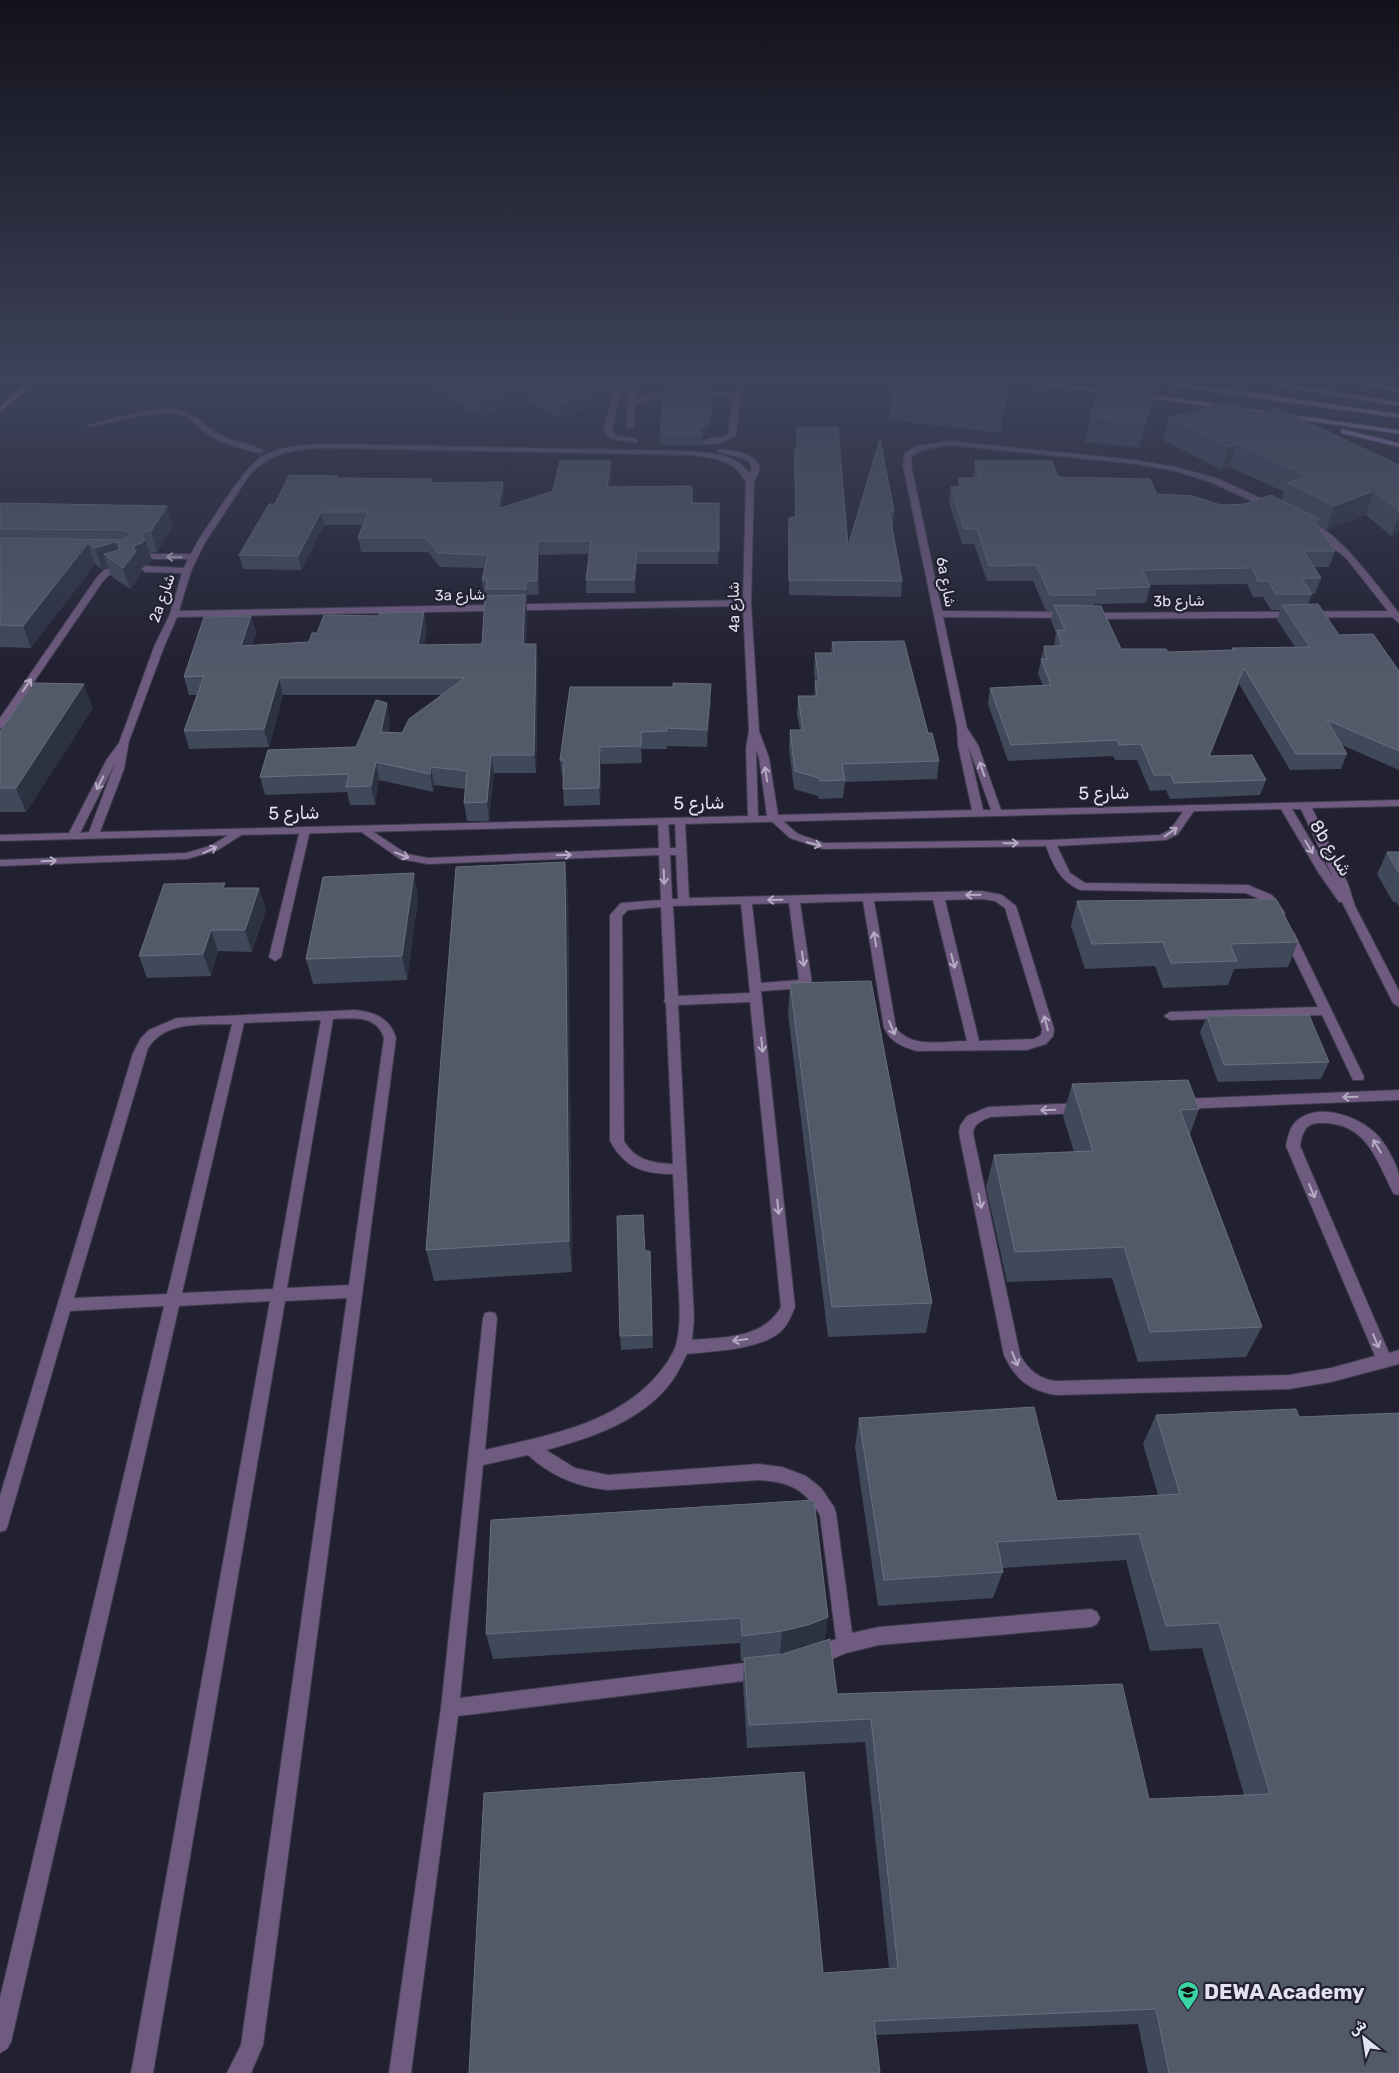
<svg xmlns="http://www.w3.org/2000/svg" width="1399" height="2073" font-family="Rubik,Cairo,sans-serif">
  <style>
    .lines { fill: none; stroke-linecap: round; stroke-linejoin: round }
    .service-casing { stroke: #3d3c4c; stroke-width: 2 }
    .minor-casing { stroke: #3d3c4c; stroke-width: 2 }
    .primary-casing { stroke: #3d3c4c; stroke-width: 2 }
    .trunk-casing { stroke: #3d3c4c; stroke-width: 2 }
    .service { fill: #6f5a80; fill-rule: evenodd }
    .minor { fill: #6f5a80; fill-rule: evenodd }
    .primary { fill: #bb90dd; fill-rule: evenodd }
    .trunk { fill: #c89ee9; fill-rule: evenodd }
    .wall { fill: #404959; fill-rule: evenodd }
    .shaded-wall { fill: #2d3243 }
    .building { fill: #525969; stroke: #686f7e }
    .oneway { stroke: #b5acc3 }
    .labels { text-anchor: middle; stroke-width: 4.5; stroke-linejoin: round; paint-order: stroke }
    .far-street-label { font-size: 15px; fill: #e3e3ef; stroke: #222132 }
    .street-label { font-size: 18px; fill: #e3e3ef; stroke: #222132 }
    .near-poi-label { font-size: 21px; font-weight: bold; fill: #e3e3ef; stroke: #222132; text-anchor: start }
  </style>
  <rect width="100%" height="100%" fill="#222132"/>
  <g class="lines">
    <g class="service-casing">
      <g id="service">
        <path d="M616 379H623L612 431 616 435 637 439V443L611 439 604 431Z"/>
        <path d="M629 379 741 380 742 381 739 383 635 382V400C659 385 706 392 734 393L736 385H740L741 395 736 435C727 442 710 448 700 442 708 437 719 439 728 434L733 397C702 396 662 389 634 407V426L627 428Z"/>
        <path d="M168 409C199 411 201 427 227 438 238 443 254 444 264 451L260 453C241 449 222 444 206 433 199 428 194 420 185 416 162 406 116 422 91 427L87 425 141 412Z"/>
        <path d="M1191 805 1196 808 1178 834 1166 840 1057 846 1070 873 1085 883 1248 885 1272 895 1285 913 1283 916H1275L1264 901 1246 893 1080 890C1060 881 1053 865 1046 846L823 849 790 838 768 818 769 816H777L798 834 824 843 1050 840 1160 835 1170 830 1187 806Z"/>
        <path d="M663 818 668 821 670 848H676L675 821 680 818 685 821 689 898 982 891 1002 895 1016 906 1054 1029 1053 1036 1046 1044 1027 1050 917 1051C902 1047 891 1042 884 1028L863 901 800 903 812 984 806 988 761 991 795 1307C791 1316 787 1327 779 1333 757 1350 714 1351 687 1354 682 1363 678 1373 672 1381 643 1421 591 1438 546 1450L575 1468 608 1475 759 1464 782 1467 806 1476 821 1488 834 1507 836 1513 852 1633 879 1627 1091 1609 1097 1612 1100 1618 1097 1624 1091 1627 879 1645 846 1653 818 1665 812 1662 809 1656 812 1650 836 1639 820 1515C804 1488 789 1482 759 1480L608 1490C577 1487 551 1476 528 1455L483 1465 460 1698 760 1661 766 1664 769 1670 766 1676 760 1679 458 1716 411 2073H389L441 1708 483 1318 485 1313 490 1312 495 1313 497 1318 485 1450C544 1436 609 1426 653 1380 662 1370 672 1357 676 1345 682 1323 679 1299 678 1277 676 1243 675 1208 673 1174 643 1174 625 1168 610 1141V915L621 903 661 900 659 855 428 864 400 859 357 829 358 827H366L407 854 428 858 659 848 658 821ZM670 855H676L678 899H672ZM982 899 995 901 1005 908 1042 1029 1041 1035 1034 1039 979 1041 945 900ZM933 900 967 1041C945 1041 911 1049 896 1028L874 901ZM789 903 799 980 761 983 752 904ZM741 904 750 993 678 996 673 906ZM661 907 665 998 664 1001 666 1004 673 1164C651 1163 635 1160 624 1141L622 916 628 910ZM750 1002 781 1307C763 1339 724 1337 692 1340L694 1319 678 1005Z"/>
        <path d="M305 827 310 830 281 957 275 961 269 957 300 830Z"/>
        <path d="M239 829 244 832 243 834 218 850 187 859 0 866V860L186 853 210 846Z"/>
        <path d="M1288 929 1294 933 1364 1077 1363 1080H1353L1322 1015 1170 1020 1164 1016 1170 1012 1318 1007 1282 933Z"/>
        <path d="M355 1010C375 1012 390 1018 396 1038L263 2045 251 2073H227L241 2045 347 1298 285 1301 153 2073H131L270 1301 179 1306 11 2042 7 2049 0 2053V1998L164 1306 70 1311 8 1524 6 1530 0 1532V1496L133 1053 141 1038 149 1030 177 1018ZM333 1019C353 1018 377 1015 384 1038L349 1285 287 1288ZM321 1020 273 1289 182 1293 244 1023ZM232 1024 167 1294 74 1298 148 1048C166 1020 203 1025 232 1024Z"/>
        <path d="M1399 1090V1100L1182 1109 1177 1107 1175 1104 1177 1101 1182 1099Z"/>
        <path d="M1082 1103 1087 1105 1089 1108 1087 1111 1082 1113 990 1117C982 1121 974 1123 973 1133L1020 1355C1028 1370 1039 1379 1056 1381L1289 1375 1331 1368 1375 1356 1286 1146C1288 1136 1290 1125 1299 1119 1322 1102 1363 1118 1380 1138 1387 1147 1397 1164 1399 1176 1399 1182 1399 1189 1399 1195L1394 1194C1376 1160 1367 1121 1319 1123 1305 1123 1302 1134 1300 1146L1389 1353 1399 1350V1364L1331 1382 1289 1389 1056 1395C1030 1391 1015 1379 1004 1355L959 1133 960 1126 967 1116 988 1107Z"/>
      </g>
    </g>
    <g class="minor-casing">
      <g id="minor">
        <path d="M949 441 1135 460 1176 467 1216 478 1276 505V509H1270L1210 482 1175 471 1135 464 949 445 922 450 912 456 911 465 942 611 1067 612 1071 615 1067 618 943 617 967 728 978 745 1001 810 1399 800V806L1312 808 1348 884 1355 906 1399 991V1007L1393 1003 1342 902H1339L1318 872 1281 809 0 841V835L69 833 107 759 119 743 154 647 170 614 182 573 145 572 141 569 145 566 184 568 188 559H154L151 558V554H191C199 537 211 522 221 506 255 455 263 446 326 444L688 451C711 453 736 453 750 474 759 455 727 457 717 451L721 449C735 452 756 452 760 469L754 482 751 603 759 731 769 758 778 815 972 810 958 745 957 727 903 465 905 453 917 446ZM326 448 688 455C713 458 733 458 746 482L743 600 179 611 191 571 204 544 250 474C274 451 294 449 326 448ZM743 606 749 731 746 748 748 816 100 832 124 769 129 741 164 647 177 617ZM968 745 991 810H983ZM756 750 759 758 767 816H758ZM115 763 89 832 80 833ZM1292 809H1301L1333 877 1329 871Z"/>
        <path d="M1306 523C1332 520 1384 595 1399 613V623L1392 617 1090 619 1086 616 1090 613 1388 611 1346 558 1306 527Z"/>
        <path d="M122 565 125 566V570L110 574 103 581 3 727 0 728V718L97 577 104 570Z"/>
      </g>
    </g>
    <g class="primary-casing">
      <g id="primary">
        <path d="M8 379 0 386 1 379Z"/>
        <path d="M33 379H41L0 412V406L22 387Z"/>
        <path d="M981 379H1009L1116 390 1119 392 1116 394Z"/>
        <path d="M1121 379H1144L1261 394 1399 414V418Z"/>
        <path d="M1234 379H1253L1399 402V406Z"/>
        <path d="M1138 393 1399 430V434L1136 396 1135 395Z"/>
        <path d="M1341 429 1399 443V447L1341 433Z"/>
      </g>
    </g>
    <g class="trunk-casing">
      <path id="trunk" d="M1329 379H1349L1399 388V392Z"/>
    </g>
    <use href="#service" class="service"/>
    <use href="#minor" class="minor"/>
    <use href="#primary" class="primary"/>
    <use href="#trunk" class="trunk"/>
  </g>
  <g class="wall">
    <path d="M431 379H610L611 393 609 402 558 418 528 401 479 416 433 391Z"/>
    <path d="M665 379H712L710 428H703V438L702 439V445H660V433Z"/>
    <path d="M896 379H1011L1008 396 1000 433 889 420 891 395Z"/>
    <path d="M1150 413 1139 448 1085 442 1090 417Z"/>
    <path d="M1168 418 1399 465V532L1391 536 1366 515 1326 530 1317 525 1335 551 1329 567H1314L1321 578 1315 594H1312L1308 604 1339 635 1399 671V770L1342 745 1347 754 1341 769 1290 770 1239 684 1210 756 1266 780 1260 795 1170 799 1166 790 1150 791 1137 760H1115L1113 756 1008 761 988 704 990 688 1043 686 1038 674 1044 646H1054L1056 633 1051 620 1053 611H1046L1033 581H987L974 544H962L949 502 951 487H957L959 478H973L975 461 1058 477 1221 505 1245 504 1282 501 1284 492 1230 467 1222 470 1163 440ZM1247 584 1253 597H1263L1271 610H1280L1277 620 1295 647 1232 648V650L1168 652 1121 649 1094 606V604L1146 603 1150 587 1149 585Z"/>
    <path d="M797 427 848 546 880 439 894 511 893 526H892L902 581 901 597 789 595 788 533 789 518 795 517 794 463 795 448H796Z"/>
    <path d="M611 461 612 474 610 487 692 503H719L718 564H637L635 593H586V580L589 554 539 555V594L527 595V602H526L527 612 526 644 538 661 536 773H494L489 821H467L464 803 465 789 434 785 433 792 379 780 375 805H350L347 792 265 795 260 777 356 747 390 721 388 733H402L441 695H283L269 747 189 749 184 731 197 695H189L184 677 251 616 256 633 252 645 309 642 427 629 424 645 482 644 487 596V593H484L482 580 485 568 440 567 428 552H361L358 538 363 525H324L301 570 243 569 239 555 275 504 338 478 432 483 503 482 504 495 502 508 553 491Z"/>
    <path d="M0 503 167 506 173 527 157 552 150 553 151 560 148 564 141 567 142 572 130 589 111 576 108 567 102 569 95 564 31 648 0 647Z"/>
    <path d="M832 642 928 733 939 761 937 779 845 782 843 798 819 799 818 796 794 789 789 748 790 730H800L797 714 798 696H814L815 681 814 671 815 653H831Z"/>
    <path d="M711 701 707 747 667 746V749H641L642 763 601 764 600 805 564 806 563 789V777H562L560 760Z"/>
    <path d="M93 708 26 812H0V731Z"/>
    <path d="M1387 852H1399V907L1396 902H1393L1377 874Z"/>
    <path d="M226 888 266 909 252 952 218 951 211 976 147 978 139 956Z"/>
    <path d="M568 894 572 1272 434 1281 426 1250Z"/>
    <path d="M418 898 407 980 313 984 306 959Z"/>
    <path d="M1077 901 1298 942 1288 967 1234 969 1228 985 1163 988 1155 966 1085 969 1071 926Z"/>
    <path d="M790 983 932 1303 926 1333 828 1337 788 1015Z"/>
    <path d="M1207 1016 1329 1062 1321 1079 1218 1082 1200 1032Z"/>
    <path d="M1072 1084 1199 1109 1190 1134 1262 1327 1246 1357 1138 1362 1112 1278 1007 1282 986 1187 994 1155 1074 1152 1063 1116Z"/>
    <path d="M645 1251H650L653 1348 621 1350 620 1336Z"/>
    <path d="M1156 1415 1399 2073H1148L1138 2024 876 2035 823 1973 889 1968 865 1742 747 1748 743 1683 744 1661H741L740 1643 493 1659 486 1634 491 1520 828 1617 824 1641 837 1694 1149 1799 1244 1795 1202 1648 1150 1651 1126 1560 1002 1568 1003 1572 993 1598 878 1606 855 1447 859 1418 1057 1501 1158 1495 1143 1444Z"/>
  </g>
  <g class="shaded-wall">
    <path d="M610 379 611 393 609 402 558 418 557 404Z"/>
    <path d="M1010 379 1008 396 1000 433 1004 407Z"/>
    <path d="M527 387 528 401 479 416 477 402Z"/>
    <path d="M1156 388 1150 413 1139 448 1145 423Z"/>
    <path d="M703 426V438L702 439V433L698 429Z"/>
    <path d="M1236 444 1230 467 1222 470 1228 447Z"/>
    <path d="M611 461 612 474 608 500 607 487Z"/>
    <path d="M503 482 504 495 499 522 498 509Z"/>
    <path d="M1374 491 1366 515 1326 530 1334 506Z"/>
    <path d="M167 506 173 527 157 552 151 531Z"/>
    <path d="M321 512 324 525 301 570 298 556Z"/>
    <path d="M1399 515V532L1391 536Z"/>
    <path d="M143 532 151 560 148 564 141 567 142 572 130 589 123 568 133 546 143 537Z"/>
    <path d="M538 541 539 555V594L537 581Z"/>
    <path d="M115 542 122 563 104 554 108 567 102 569 95 548Z"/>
    <path d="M88 543 95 564 31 648 23 626Z"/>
    <path d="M637 551V564L635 593 634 580Z"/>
    <path d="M526 581 527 595V602L526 589Z"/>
    <path d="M525 595 527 612 525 661 523 644Z"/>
    <path d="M424 612 427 629 421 662 418 645Z"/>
    <path d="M251 616 256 633 245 663 241 646Z"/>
    <path d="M536 644 538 661 536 773 534 755Z"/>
    <path d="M1244 668 1239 684 1204 772 1209 756Z"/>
    <path d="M279 678 283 695 269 747 264 729Z"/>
    <path d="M84 684 93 708 26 812 16 788Z"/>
    <path d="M711 684V701L707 747V730Z"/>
    <path d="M387 703 390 721 384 750 381 732Z"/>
    <path d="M600 747 601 764 600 805 599 788Z"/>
    <path d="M491 755 494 773 489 821 487 802Z"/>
    <path d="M376 762 379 780 375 805 371 786Z"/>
    <path d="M431 767 434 785 433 792 430 774Z"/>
    <path d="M565 862 568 894 572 1272 569 1241Z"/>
    <path d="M414 873 418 898 407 980 402 956Z"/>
    <path d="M259 888 266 909 252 952 245 930Z"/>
    <path d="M211 930 218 951 211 976 203 954Z"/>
    <path d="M828 1617 823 1643 780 1656 782 1631Z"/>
  </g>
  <g class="building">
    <path d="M435 379H610L608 388 557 404 527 387 477 402Z"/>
    <rect x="665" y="379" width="47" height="4"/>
    <path d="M896 379H1010L1004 407 891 395Z"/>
    <path d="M1103 381 1156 388 1145 423 1090 417Z"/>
    <path d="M711 386V416H703V426L698 429 702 433H660L664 387Z"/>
    <path d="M1229 402 1259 413 1275 407 1399 465V511L1374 491 1334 506 1287 483 1307 476 1236 444 1228 447 1168 418 1200 411 1218 403 1222 404Z"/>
    <path d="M797 427H838L848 546 880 439 894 511H889L902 581 789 580V518L796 517 795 448H797Z"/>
    <path d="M560 461H611L607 487 692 486V503H719V551H637L634 580H586L591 541H538L537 581H526V589H486L487 580H482L488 555 438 553 426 538H358L368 512H321L298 556 239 555 269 504H275L289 475 338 476 337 478 432 479 431 483 503 482 498 509 553 491Z"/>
    <path d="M975 461H1052L1058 477 1150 479 1157 494 1192 496 1221 505 1245 504 1271 495 1319 519 1314 521 1335 551H1304L1321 578H1301L1312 594H1276L1268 581H1258L1252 568 1142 570 1150 587 1093 589 1096 595H1050L1036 565 989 566 977 529H964L951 487H961L959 478H979Z"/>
    <path d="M0 503 167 506 151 531 143 532V537L145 539 142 543 133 546 136 551 123 568 104 554 120 550 119 543 115 542 95 548 88 543 23 626 0 625V538L124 540 130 535 125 530 0 529Z"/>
    <path d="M525 595 523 644H536L534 755H491L487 802 464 803 467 771 431 767 430 774 376 762 371 786 346 787 349 774 260 777 268 750 356 747 376 700 387 703 381 732 402 733 409 719 465 678H279L264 729 184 731 204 676 184 677 204 617 251 616 241 646 309 642 312 633H317L324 615 379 616V613L424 612 418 645 482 644 485 596Z"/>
    <path d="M1318 604 1339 635 1373 634 1399 671V751L1327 720 1347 754H1296L1244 668 1209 756 1252 755 1266 780 1174 783 1171 775H1154L1141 744 1119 745 1117 740 1011 745 990 688 1051 685 1041 659H1047L1044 646H1062L1057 630H1065L1054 605 1101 606 1121 649H1166L1168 652 1234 650 1232 648 1310 647 1282 605Z"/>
    <path d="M904 641 928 733H932L939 761 842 764 845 780 820 781 819 778 795 771 790 730H803L798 696H817L815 681H819L815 653H834L832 642Z"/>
    <path d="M34 683 84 684 16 788H0V731Z"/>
    <path d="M673 683 711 684 707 730 666 728 667 731 641 732V746L600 747 599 788 563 789 564 760H560L570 687H673Z"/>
    <path d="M1387 852H1399V873Z"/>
    <path d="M565 862 569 1241 426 1250 456 867Z"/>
    <path d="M414 873 402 956 306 959 323 877Z"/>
    <path d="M225 883 223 888H259L245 930H211L203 954 139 956 164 884Z"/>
    <path d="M1276 899 1298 942 1230 944 1237 961 1171 963 1163 942 1092 944 1077 901Z"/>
    <path d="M871 981 932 1303 832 1307 790 983Z"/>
    <path d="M1309 1015 1329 1062 1224 1065 1207 1016Z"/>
    <path d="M1188 1080 1199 1109 1180 1110 1262 1327 1150 1332 1124 1247 1015 1252 994 1155 1093 1151 1072 1084Z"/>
    <path d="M643 1215 645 1251H650L652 1335 620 1336 617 1216Z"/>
    <path d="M1034 1407 1057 1501 1180 1494 1156 1415 1296 1409 1299 1417 1399 1413V2073H1169L1156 2009 874 2021 880 2073H469L484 1793 804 1772 823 1973 898 1968 871 1719 749 1725 744 1658 783 1654 830 1639 837 1694 1122 1684 1149 1799 1270 1794 1219 1623 1166 1626 1139 1534 997 1542 1003 1572 884 1580 859 1418Z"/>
    <path d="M814 1500 828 1617 808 1625 782 1631 742 1636 741 1618 486 1634 491 1520Z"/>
  </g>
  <defs><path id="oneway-shaft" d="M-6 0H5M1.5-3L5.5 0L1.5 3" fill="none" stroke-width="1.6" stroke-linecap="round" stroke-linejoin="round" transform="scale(1.25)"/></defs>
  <g class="oneway">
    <use href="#oneway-shaft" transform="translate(174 557) rotate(-179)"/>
    <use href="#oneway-shaft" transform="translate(27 685) rotate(-56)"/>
    <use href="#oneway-shaft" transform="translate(982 769) rotate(-109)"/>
    <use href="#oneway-shaft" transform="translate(766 774) rotate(-99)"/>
    <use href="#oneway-shaft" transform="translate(100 783) rotate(117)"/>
    <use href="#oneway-shaft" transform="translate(1171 832) rotate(-35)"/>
    <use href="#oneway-shaft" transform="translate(1011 843) rotate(-1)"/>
    <use href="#oneway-shaft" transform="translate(814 844) rotate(14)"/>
    <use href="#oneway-shaft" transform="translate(1309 847) rotate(59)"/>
    <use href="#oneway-shaft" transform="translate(210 850) rotate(-25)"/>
    <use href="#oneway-shaft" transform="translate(402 855) rotate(21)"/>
    <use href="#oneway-shaft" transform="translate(564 855) rotate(-2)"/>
    <use href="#oneway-shaft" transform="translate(49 861) rotate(-2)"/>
    <use href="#oneway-shaft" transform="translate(664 877) rotate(88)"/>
    <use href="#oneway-shaft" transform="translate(973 895) rotate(179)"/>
    <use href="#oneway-shaft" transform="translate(775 900) rotate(179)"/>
    <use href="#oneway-shaft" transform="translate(875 939) rotate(-100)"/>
    <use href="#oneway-shaft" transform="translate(803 959) rotate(82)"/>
    <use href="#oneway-shaft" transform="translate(953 961) rotate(76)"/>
    <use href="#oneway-shaft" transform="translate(1046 1023) rotate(-104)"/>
    <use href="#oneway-shaft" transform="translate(892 1028) rotate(67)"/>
    <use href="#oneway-shaft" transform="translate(762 1045) rotate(84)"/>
    <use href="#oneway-shaft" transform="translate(1350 1097) rotate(178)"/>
    <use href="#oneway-shaft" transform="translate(1048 1110) rotate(178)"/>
    <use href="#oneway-shaft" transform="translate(1377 1146) rotate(-121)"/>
    <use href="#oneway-shaft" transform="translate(1312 1191) rotate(67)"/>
    <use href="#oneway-shaft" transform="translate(980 1201) rotate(78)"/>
    <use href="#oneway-shaft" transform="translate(778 1207) rotate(84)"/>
    <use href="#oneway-shaft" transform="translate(740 1340) rotate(172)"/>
    <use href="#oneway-shaft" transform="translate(1376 1341) rotate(67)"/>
    <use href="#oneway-shaft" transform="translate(1015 1359) rotate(68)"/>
  </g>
  <linearGradient id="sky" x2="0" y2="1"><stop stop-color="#13121c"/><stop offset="0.57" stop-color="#3e435a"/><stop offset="1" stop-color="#3e435a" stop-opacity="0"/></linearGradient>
  <rect width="1399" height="670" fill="url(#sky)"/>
  <defs>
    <g id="university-pin" transform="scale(1.125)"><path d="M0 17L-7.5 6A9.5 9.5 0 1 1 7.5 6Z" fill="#3ad4a5" stroke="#222132"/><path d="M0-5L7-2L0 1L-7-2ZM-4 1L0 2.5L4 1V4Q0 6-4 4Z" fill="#111"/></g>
  </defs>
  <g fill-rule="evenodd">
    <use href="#university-pin" x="1188" y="1992"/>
  </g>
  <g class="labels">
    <g class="far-street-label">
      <text transform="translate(946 582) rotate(79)" y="5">6a شارع</text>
      <text transform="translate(460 595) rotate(-1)" y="5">3a شارع</text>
      <text transform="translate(162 598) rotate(-71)" y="5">2a شارع</text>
      <text transform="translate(1179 601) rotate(-1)" y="5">3b شارع</text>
      <text transform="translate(734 607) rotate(-91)" y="5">4a شارع</text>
    </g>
    <g class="street-label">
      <text transform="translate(1104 793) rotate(-1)" y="6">شارع 5</text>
      <text transform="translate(699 803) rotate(-1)" y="6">شارع 5</text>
      <text transform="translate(294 813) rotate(-1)" y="6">شارع 5</text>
      <text transform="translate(1331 848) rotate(58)" y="6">8b شارع</text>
    </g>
    <g class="near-poi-label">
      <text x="1204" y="1999">DEWA Academy</text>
    </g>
  </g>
  <g transform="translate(1364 2038) rotate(330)" stroke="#222132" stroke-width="4" paint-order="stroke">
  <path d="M0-4L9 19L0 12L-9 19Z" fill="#e3e3ef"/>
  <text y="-8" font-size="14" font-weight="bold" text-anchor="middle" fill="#e3e3ef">ش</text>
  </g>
</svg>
